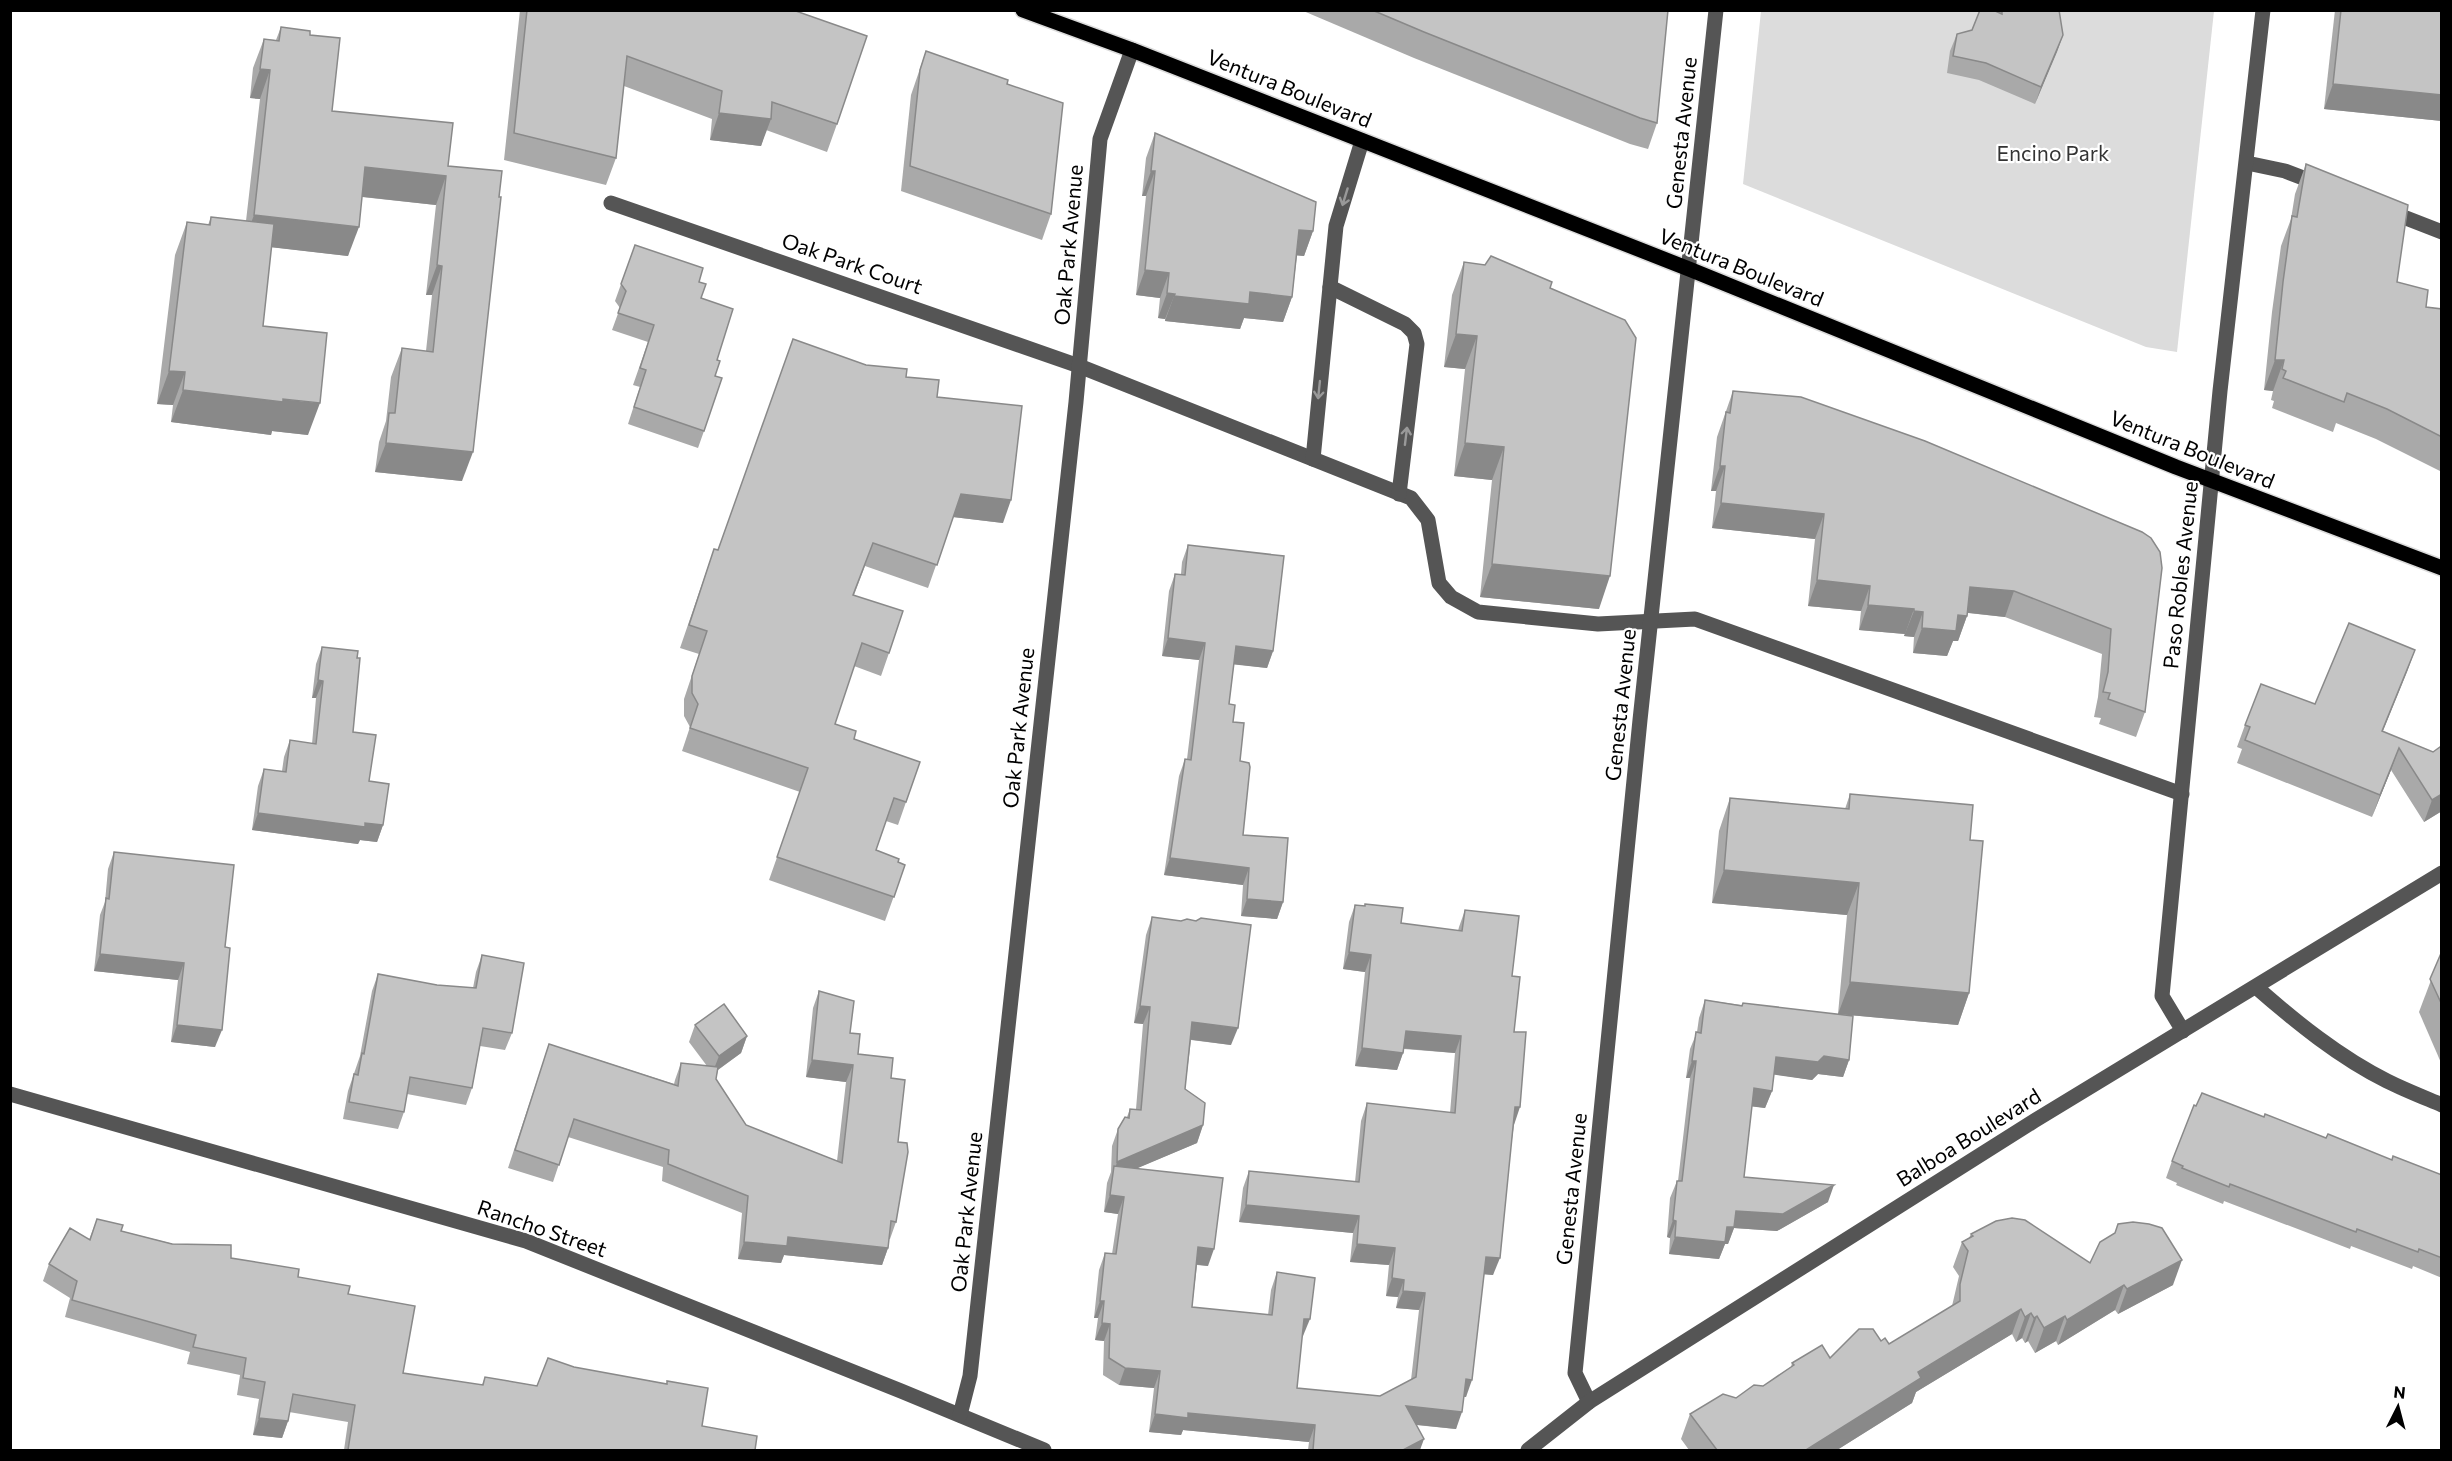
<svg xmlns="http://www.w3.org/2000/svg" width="2452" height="1461" font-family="Commissioner,sans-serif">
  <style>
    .green { fill: #dcdcdc }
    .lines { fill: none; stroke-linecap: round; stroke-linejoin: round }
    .major-casing { stroke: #dbdbdb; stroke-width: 18 }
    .minor { stroke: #555; stroke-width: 15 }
    .major { stroke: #000; stroke-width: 15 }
    .wall { fill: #a9a9a9 }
    .shaded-wall { fill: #898989 }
    .building { fill: #c4c4c4; stroke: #898989; stroke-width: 1.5 }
    .oneway { stroke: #999 }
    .labels { text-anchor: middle; stroke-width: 4.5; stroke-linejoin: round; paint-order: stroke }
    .street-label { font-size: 21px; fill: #000; stroke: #fff }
    .park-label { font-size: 21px; fill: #333; stroke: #fff }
  </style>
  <rect width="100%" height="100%" fill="#fff"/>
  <path class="green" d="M1761 11H2214L2177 352 2146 347 1743 184Z"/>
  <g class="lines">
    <g class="major-casing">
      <path id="major" d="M1023 10 1132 50 1689 269 2176 467 2442 568"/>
    </g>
    <g class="minor">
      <path d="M2247 163 2285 171 2319 184"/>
      <path d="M611 203 1079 366 1411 498 1428 520 1439 583 1451 597 1478 612 1598 624 1695 619 2182 794"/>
      <path d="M2388 211 2442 232"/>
      <path d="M1330 287 1405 324 1414 333 1417 344 1399 494"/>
      <path d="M1313 459 1336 226 1362 141"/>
      <path d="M2256 987C2296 1022 2339 1057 2387 1081 2405 1090 2423 1097 2442 1105"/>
      <path d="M2183 1031 2162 996 2220 391 2263 10"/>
      <path d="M10 1094 526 1241 901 1391 1044 1450"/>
      <path d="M1589 1402 1575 1373 1640 720 1716 10"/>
      <path d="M960 1415 970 1376 1076 402 1100 139 1132 50"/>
      <path d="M1528 1450 1589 1402 2034 1121 2442 873"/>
    </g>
    <use href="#major" class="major"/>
  </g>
  <g class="wall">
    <path d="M520 10H793L837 124 827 152 766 130 761 146 710 140 712 119 624 86 616 158 606 185 504 160Z"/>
    <path d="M1301 10H1668L1657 123 1648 149 1630 144 1414 58Z"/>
    <path d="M1980 10H2059L2063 35 2035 104 1979 80 1947 73 1950 51 1957 34 1972 30Z"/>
    <path d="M2335 10H2442V121L2324 109Z"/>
    <path d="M281 27 310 35 332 111 448 166 462 481 375 472 379 442 386 421 391 377 402 348 426 351 432 295H426L436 205 362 197 348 256 271 247 263 326 308 435 272 431 271 435 171 422 173 405 157 404 175 255 187 222 208 225 211 217 246 221 260 99 250 98 253 68 264 39 276 40Z"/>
    <path d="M926 51 1007 84 1051 214 1042 240 901 191 911 95Z"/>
    <path d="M1155 133 1313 231 1304 256 1297 255 1292 297 1283 322 1244 318 1240 329 1165 321V319L1158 318 1160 298 1136 295 1146 196H1142L1146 158Z"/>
    <path d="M2306 164 2397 282 2426 307 2442 309V472L2376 439 2336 423 2333 432 2272 408 2274 401 2271 400 2273 391 2264 390 2272 312 2281 246 2291 219 2295 194Z"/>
    <path d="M635 245 699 282 701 298 717 360 715 376 704 431 698 448 628 424 640 387 633 385 648 342 612 330 620 308 615 301Z"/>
    <path d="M1464 262 1550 288 1599 609 1480 597 1492 480 1454 476 1465 369 1444 367 1452 295Z"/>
    <path d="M866 365 906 377 937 397 1003 523 953 517 928 588 865 566 854 595 889 653 881 676 854 666 835 724 854 739 920 762 898 825 886 821 876 850 898 862 905 865 885 921 769 880 800 792 682 751 690 727 684 716V699L699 654 680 648 714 549 718 550Z"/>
    <path d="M1733 391 2142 532 2145 712 2136 737 2099 724 2101 718 2094 717 2098 697 2102 654 2005 617 1968 613 1958 641H1953L1947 656 1913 653 1914 637 1904 636 1905 634 1859 630 1861 611 1808 606 1815 539 1712 528 1716 491H1711L1717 437Z"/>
    <path d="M1188 545 1273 651 1267 668 1234 664 1229 704 1233 722 1240 761 1243 835 1283 902 1277 919 1241 916 1243 885 1164 875 1179 776 1185 759H1187L1199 660 1162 656 1169 591 1175 574H1181L1182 562Z"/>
    <path d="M322 647 353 732 383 825 377 842 360 840 358 844 252 830 258 786 264 769 282 771 284 757 290 740 312 744 316 698H312L316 664Z"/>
    <path d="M2415 650 2382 732 2433 752 2442 749V811L2424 822 2391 770 2372 817 2237 763 2242 749 2237 747 2245 725 2315 704Z"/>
    <path d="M1850 794 1970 840 1969 993 1958 1025 1838 1014 1847 915 1712 903 1719 831 1730 798 1845 809Z"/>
    <path d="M114 852 225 947 215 1047 171 1042 178 980 94 971 100 915 105 902 108 869Z"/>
    <path d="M1365 904 1401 923 1458 931 1459 927 1465 910 1512 976 1514 1032V1125L1493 1275 1484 1274 1466 1397H1464L1456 1429 1416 1425 1420 1450H1308L1309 1442 1183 1430 1181 1435 1149 1432 1154 1388 1119 1385 1103 1375 1104 1341 1095 1340 1098 1318H1094L1099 1270 1105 1253 1112 1254 1118 1214 1104 1212 1107 1183 1111 1172 1112 1146 1118 1129 1127 1117 1130 1109H1136L1143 1024 1134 1023 1146 935 1152 917 1231 1045 1191 1040 1185 1089 1203 1125 1197 1143 1137 1168 1208 1266 1197 1265 1192 1307 1268 1315 1271 1290 1277 1272 1303 1336H1302L1297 1388 1380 1396 1411 1380 1419 1310 1396 1308 1398 1297 1386 1296 1389 1265 1350 1262 1353 1233 1239 1222 1243 1188 1249 1171 1355 1182 1361 1121 1367 1103 1450 1113 1455 1053 1404 1049 1403 1053 1397 1070 1355 1066 1365 972 1343 969 1349 922 1355 905 1364 906Z"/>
    <path d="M2442 951V1065L2419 1012Z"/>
    <path d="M482 955 512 1033 505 1050 480 1046 472 1088 466 1105 407 1094 404 1112 398 1129 343 1119 348 1091 360 1056 372 991 378 974 437 985 473 988 476 972Z"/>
    <path d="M819 991 850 1033 858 1054 891 1078 898 1142 896 1222 890 1239H889L888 1248 882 1265 784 1255 781 1263 738 1259 742 1213 662 1181 663 1167 568 1137 553 1182 508 1168 549 1044 674 1084 675 1080 681 1063 707 1066 689 1042 695 1025 747 1036 741 1053 718 1070 716 1079 746 1125 837 1161 846 1082 806 1077 813 1008Z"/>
    <path d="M1705 1000 1742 1005 1743 1003 1849 1060 1843 1077 1818 1074 1812 1080 1774 1074 1772 1091 1765 1108 1752 1106 1744 1177 1828 1202 1777 1231 1734 1228 1728 1244H1725L1719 1259 1669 1254 1670 1238 1667 1237 1670 1198 1677 1181H1678L1690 1078H1686L1690 1049 1697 1032 1699 1018Z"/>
    <path d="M2196 1106 2264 1117 2392 1160 2442 1175V1278L2413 1266 2412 1269 2351 1246 2350 1249 2224 1201 2223 1204 2176 1185 2177 1183 2166 1178 2172 1161Z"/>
    <path d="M97 1219 121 1231 231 1258 298 1277 348 1294 403 1373 482 1385 485 1377 702 1426 755 1450H344L348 1422 289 1412 288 1421 282 1438 253 1435 259 1399 237 1395 240 1375 187 1364 190 1352 65 1317 70 1298 43 1281 49 1264 89 1240Z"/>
    <path d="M1971 1234 2090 1263 2173 1285 2118 1314 2115 1310 2058 1345 2056 1341 2035 1353 2028 1341 2025 1343 2022 1338 2016 1342 2012 1334 1916 1392 1912 1403 1837 1450H1689L1681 1439 1690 1414 1736 1398 1763 1386 1791 1367 1792 1363 1830 1358 1881 1341 1889 1344 1952 1306 1959 1276 1953 1267 1962 1242 1969 1238Z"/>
  </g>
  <g class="shaded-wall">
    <path d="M2063 35 2057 52 2035 104 2041 87Z"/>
    <path d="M260 69 270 70 260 99 250 98Z"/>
    <path d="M2333 84 2442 95V121L2324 109Z"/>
    <path d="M719 113 771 119 761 146 710 140Z"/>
    <path d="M365 167 446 176 436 205 355 196Z"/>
    <path d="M1151 171H1155L1146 196H1142Z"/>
    <path d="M254 215 359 227 348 256 243 244Z"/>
    <path d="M1299 230 1313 231 1304 256 1290 255Z"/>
    <path d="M437 265 442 266 432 295H426Z"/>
    <path d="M1145 270 1169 273 1160 298 1136 295Z"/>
    <path d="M1250 292 1292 297 1283 322 1244 318 1240 329 1165 321 1174 296Z"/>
    <path d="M1167 293 1175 294 1165 319 1158 318Z"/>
    <path d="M1456 334 1477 336 1465 369 1444 367Z"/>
    <path d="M2275 360H2284L2273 391 2264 390Z"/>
    <path d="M169 371 185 372 173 405 157 404Z"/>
    <path d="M183 390 320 403 308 435 272 431 271 435 171 422Z"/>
    <path d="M386 443 473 452 462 481 375 472Z"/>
    <path d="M1465 443 1504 447 1492 480 1454 476Z"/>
    <path d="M1720 466H1725L1716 491H1711Z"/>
    <path d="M961 494 1011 500 1003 523 953 517Z"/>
    <path d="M1721 503 1824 514 1815 539 1712 528Z"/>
    <path d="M1492 564 1610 576 1599 609 1480 597Z"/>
    <path d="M1817 580 1870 586 1861 611 1808 606Z"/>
    <path d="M1970 587 2014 591 2005 617 1961 612Z"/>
    <path d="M1868 605 1914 609 1905 634 1859 630Z"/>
    <path d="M1914 611 1923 612 1914 637 1904 636Z"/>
    <path d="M1958 615 1967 616 1958 641H1953L1947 656 1913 653 1922 628Z"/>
    <path d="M1168 638 1205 643 1199 660 1162 656Z"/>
    <path d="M1236 646 1273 651 1267 668 1230 664Z"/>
    <path d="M2415 650 2407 672 2374 753 2382 731Z"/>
    <path d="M318 680 323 681 316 698H312Z"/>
    <path d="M2399 748 2391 770 2372 817 2380 795Z"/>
    <path d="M2442 794V811L2424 822 2432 800Z"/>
    <path d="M258 813 365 823 383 825 377 842 360 840 358 844 252 830Z"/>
    <path d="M1170 858 1249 868 1243 885 1164 875Z"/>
    <path d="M1724 870 1859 883 1847 915 1712 903Z"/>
    <path d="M1247 899 1283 902 1277 919 1241 916Z"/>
    <path d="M1349 952 1371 955 1365 972 1343 969Z"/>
    <path d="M100 954 184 963 178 980 94 971Z"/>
    <path d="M1850 982 1969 993 1958 1025 1838 1014Z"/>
    <path d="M1140 1006 1150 1007 1143 1024 1134 1023Z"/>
    <path d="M1192 1022 1238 1028 1231 1045 1186 1039Z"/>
    <path d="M177 1025 222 1030 215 1047 171 1042Z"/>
    <path d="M1406 1031 1461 1036 1455 1053 1399 1048Z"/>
    <path d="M747 1036 741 1053 712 1074 719 1056Z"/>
    <path d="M1362 1048 1403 1053 1397 1070 1355 1066Z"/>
    <path d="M1824 1056 1849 1060 1843 1077 1818 1074 1812 1080 1770 1074 1776 1057Z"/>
    <path d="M812 1060 853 1065 846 1082 806 1077Z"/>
    <path d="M1692 1061H1696L1690 1078H1686Z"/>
    <path d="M1754 1088 1772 1091 1765 1108 1748 1106Z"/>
    <path d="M1515 1107H1520L1514 1125 1509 1124Z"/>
    <path d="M1203 1125 1197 1143 1112 1179 1117 1162Z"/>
    <path d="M1834 1185 1828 1202 1777 1231 1734 1228 1728 1244H1725L1719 1259 1669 1254 1675 1237 1727 1227 1736 1211Z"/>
    <path d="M1110 1195 1124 1197 1118 1214 1104 1212Z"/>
    <path d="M1246 1205 1359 1216 1353 1233 1239 1222Z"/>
    <path d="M1673 1220 1676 1221 1670 1238 1667 1237Z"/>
    <path d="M788 1237 888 1248 882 1265 784 1255 781 1263 738 1259 744 1242Z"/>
    <path d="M1357 1244 1395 1248 1389 1265 1350 1262Z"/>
    <path d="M1198 1247 1214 1249 1208 1266 1192 1264Z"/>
    <path d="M1486 1257 1500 1258 1493 1275 1480 1274Z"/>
    <path d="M2182 1260 2173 1285 2118 1314 2127 1289Z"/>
    <path d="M1392 1278 1404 1280 1398 1297 1386 1296Z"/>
    <path d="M2124 1285 2115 1310 2058 1345 2067 1320Z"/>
    <path d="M1403 1291 1425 1293 1419 1310 1396 1308Z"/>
    <path d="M1100 1301H1104L1098 1318H1094Z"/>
    <path d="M2021 1309 2012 1334 1916 1392 1912 1403 1837 1450H1806L1918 1372Z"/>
    <path d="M2031 1313 2022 1338 2016 1342 2025 1317Z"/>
    <path d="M2037 1316 2028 1341 2025 1343 2034 1318Z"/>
    <path d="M2065 1316 2056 1341 2035 1353 2044 1328Z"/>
    <path d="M1304 1319H1310L1303 1336H1298Z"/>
    <path d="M1102 1323 1110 1324 1104 1341 1095 1340Z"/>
    <path d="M1125 1368 1160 1371 1154 1388 1119 1385Z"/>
    <path d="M1466 1379 1472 1380 1466 1397 1459 1396Z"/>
    <path d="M1406 1406 1462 1412 1456 1429 1400 1423Z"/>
    <path d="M1188 1413 1315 1425 1309 1442 1183 1430 1181 1435 1149 1432 1155 1414Z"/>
    <path d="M259 1418 288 1421 282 1438 253 1435Z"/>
    <path d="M1424 1439 1420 1450H1403Z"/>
  </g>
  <g class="building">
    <path d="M527 10H793L867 36 837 124 772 102 771 119 719 113 722 91 627 56 616 158 514 133Z"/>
    <path d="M1372 10H1668L1657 123 1640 118 1424 32Z"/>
    <path d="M1980 10H1993L2002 14V10H2059L2063 35 2041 87 1986 63 1953 56 1957 34 1972 30Z"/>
    <path d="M2341 10H2442V95L2333 84Z"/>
    <path d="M281 27 310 31V35L340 38 332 111 453 123 448 166 502 171 499 197H501L473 452 386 443 389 413H395L402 348 433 352 442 266 437 265 446 176 365 167 359 227 254 215 270 70 260 69 264 39 279 41Z"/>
    <path d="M926 51 1008 80 1007 84 1063 103 1051 214 910 166 920 70Z"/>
    <path d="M1155 133 1316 202 1313 231 1299 230 1292 297 1250 292 1249 304 1174 296 1175 294 1167 293 1169 273 1145 270 1155 171H1151Z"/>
    <path d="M2306 164 2408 205 2397 282 2428 290 2426 307 2442 309V437L2387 409 2347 393 2344 402 2283 378 2286 371 2282 369 2284 360H2275L2283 282 2292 216 2297 217Z"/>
    <path d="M211 217 274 224 263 326 327 333 320 403 283 399V402L183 390 185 372 169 371 187 222 210 225Z"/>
    <path d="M635 245 703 268 699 282 706 284 701 298 733 309 717 360 720 361 715 376 722 378 704 431 634 407 646 370 640 368 654 325 618 313 626 291 621 284Z"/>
    <path d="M1491 256 1552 282 1550 288 1625 320 1636 338 1610 576 1492 564 1504 447 1465 443 1477 336 1456 334 1464 262 1485 265Z"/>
    <path d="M793 339 866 365 907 369 906 377 939 380 937 397 1022 406 1011 500 961 494 937 565 873 543 853 595 903 611 889 653 862 643 835 724 856 731 854 739 920 762 906 802 894 798 876 850 899 859 898 862 905 865 894 897 777 857 808 768 690 728 698 704 692 693V676L707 631 689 625 714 549 718 550Z"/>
    <path d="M1733 391 1801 397 1925 441 2142 532 2151 538 2160 552 2162 568 2145 712 2108 699 2110 693 2103 692 2108 672 2111 629 2014 591 1970 587 1967 616 1958 615 1956 631 1922 628 1923 612 1914 611V609L1868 605 1870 586 1817 580 1824 514 1721 503 1725 466H1720L1726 412 1730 413Z"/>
    <path d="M1188 545 1284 556 1273 651 1236 646 1229 704 1235 705 1233 722 1244 723 1240 761 1249 763 1250 767 1243 835 1288 838 1283 902 1247 899 1249 868 1170 858 1185 759 1191 760 1205 643 1168 638 1175 574 1185 575Z"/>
    <path d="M2349 623 2415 650 2382 731 2433 752 2440 747 2442 749V794L2432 800 2399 748 2380 795 2245 740 2250 727 2245 725 2261 684 2315 704Z"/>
    <path d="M322 647 358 651 357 658H360L353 732 376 735 369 781 389 784 383 825 365 823V827L258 813 264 769 286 772 290 740 316 744 323 681 318 680Z"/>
    <path d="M1850 794 1973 805 1970 840 1983 841 1969 993 1850 982 1859 883 1724 870 1730 798 1849 809Z"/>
    <path d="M114 852 234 865 225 947 230 948 222 1030 177 1025 184 963 100 954 106 898 109 899Z"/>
    <path d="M1365 904 1403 908 1401 923 1462 931 1465 910 1519 916 1512 976 1520 977 1514 1032H1526L1520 1107H1515L1500 1258 1486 1257 1472 1380 1466 1379 1462 1412 1406 1406 1424 1439 1403 1450H1313L1315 1425 1188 1413V1418L1155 1414 1160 1371 1125 1368 1109 1358 1110 1324 1102 1323 1104 1301H1100L1105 1253 1116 1254 1124 1197 1110 1195 1114 1166 1223 1178 1214 1249 1198 1247 1192 1307 1272 1315 1277 1272 1315 1278 1310 1319H1304L1297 1388 1380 1396 1416 1377 1425 1293 1403 1291 1404 1280 1392 1278 1395 1248 1357 1244 1359 1216 1246 1205 1249 1171 1359 1182 1367 1103 1455 1113 1461 1036 1406 1031 1403 1053 1362 1048 1371 955 1349 952 1355 905 1365 906Z"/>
    <path d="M1152 917 1181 921 1187 919 1196 921 1201 918 1251 925 1238 1028 1192 1022 1185 1089 1205 1103 1203 1125 1117 1162 1118 1129 1125 1117 1129 1118 1130 1109 1141 1110 1150 1007 1140 1006Z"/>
    <path d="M2442 951V1005L2430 979Z"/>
    <path d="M482 955 524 963 512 1033 483 1028 472 1088 410 1077 404 1112 349 1102 354 1074 358 1075 362 1053 364 1054 378 974 437 985 476 988Z"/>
    <path d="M819 991 854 1001 850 1033 860 1034 858 1054 893 1058 891 1078 905 1080 898 1142 907 1143 908 1152 896 1222 891 1221 888 1248 788 1237 787 1246 744 1242 748 1196 668 1164 669 1150 574 1119 559 1165 515 1150 549 1044 678 1086 681 1063 718 1067 716 1079 746 1125 842 1163 853 1065 812 1060Z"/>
    <path d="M1705 1000 1742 1006 1743 1003 1853 1016 1849 1060 1824 1056 1818 1062 1776 1057 1772 1091 1754 1088 1744 1177 1834 1185 1783 1214 1736 1211 1734 1227H1727L1725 1242 1675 1237 1676 1221 1673 1220 1677 1181H1682L1696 1061H1692L1696 1032 1701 1033Z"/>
    <path d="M724 1004 747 1036 719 1056 695 1025Z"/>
    <path d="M2202 1093 2264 1117 2265 1114 2326 1138 2328 1134 2392 1160 2393 1156 2442 1175V1258L2419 1249 2418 1252 2357 1229 2356 1232 2230 1184 2229 1187 2182 1168 2183 1166 2172 1161 2194 1105 2196 1106Z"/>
    <path d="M2012 1218 2025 1220 2090 1263 2100 1242 2115 1233 2118 1224 2133 1222 2149 1224 2162 1228 2182 1260 2127 1289 2124 1285 2067 1320 2065 1316 2044 1328 2037 1316 2034 1318 2031 1313 2025 1317 2021 1309 1918 1372 1921 1378 1806 1450H1717L1690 1414 1723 1394 1736 1398 1754 1385 1763 1386 1794 1365 1792 1363 1822 1345 1830 1358 1859 1329H1873L1881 1341 1885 1338 1889 1344 1960 1301V1284L1968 1251 1962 1242 1973 1236 1971 1234 1996 1221Z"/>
    <path d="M97 1219 123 1225 121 1231 172 1244 231 1245V1258L299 1269 298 1277 350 1286 348 1294 415 1306 403 1373 483 1385 485 1377 537 1386 548 1358 574 1367 667 1384V1381L708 1388 702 1426 757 1436 755 1450H348L355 1405 293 1394 288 1421 259 1418 265 1382 243 1378 246 1358 193 1347 196 1335 72 1300 77 1281 49 1264 70 1228 90 1240Z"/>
  </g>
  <defs><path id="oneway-shaft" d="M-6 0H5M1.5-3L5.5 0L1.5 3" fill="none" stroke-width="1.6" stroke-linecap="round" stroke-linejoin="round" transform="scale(1.5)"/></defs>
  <g class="oneway">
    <use href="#oneway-shaft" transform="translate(1345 197) rotate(107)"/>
    <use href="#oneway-shaft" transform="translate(1319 390) rotate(96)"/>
    <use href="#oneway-shaft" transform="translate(1406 436) rotate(-83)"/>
  </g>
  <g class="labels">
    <g class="street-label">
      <text transform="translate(1289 89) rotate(22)" y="7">Ventura Boulevard</text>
      <text transform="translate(1682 133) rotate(-84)" y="7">Genesta Avenue</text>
      <text transform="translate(1069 245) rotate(-85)" y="7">Oak Park Avenue</text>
      <text transform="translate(852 264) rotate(19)" y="7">Oak Park Court</text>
      <text transform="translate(1741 268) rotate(22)" y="7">Ventura Boulevard</text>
      <text transform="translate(2192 450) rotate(22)" y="7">Ventura Boulevard</text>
      <text transform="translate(2181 575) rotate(-84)" y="7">Paso Robles Avenue</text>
      <text transform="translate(1621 705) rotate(-84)" y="7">Genesta Avenue</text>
      <text transform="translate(1019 728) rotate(-84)" y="7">Oak Park Avenue</text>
      <text transform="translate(1969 1138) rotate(-32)" y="7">Balboa Boulevard</text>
      <text transform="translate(1572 1189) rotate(-84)" y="7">Genesta Avenue</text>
      <text transform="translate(967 1212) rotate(-84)" y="7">Oak Park Avenue</text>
      <text transform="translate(542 1229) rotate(19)" y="7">Rancho Street</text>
    </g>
    <g class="park-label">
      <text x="2053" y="161">Encino Park</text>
    </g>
  </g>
  <rect width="2452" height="1461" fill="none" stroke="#000000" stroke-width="24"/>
  <g transform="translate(2398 1407) rotate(6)" stroke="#ffffff" stroke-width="4.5" paint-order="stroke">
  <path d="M0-4.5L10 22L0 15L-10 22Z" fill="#000000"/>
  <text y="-9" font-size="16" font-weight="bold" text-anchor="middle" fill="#000000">N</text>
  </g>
</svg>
